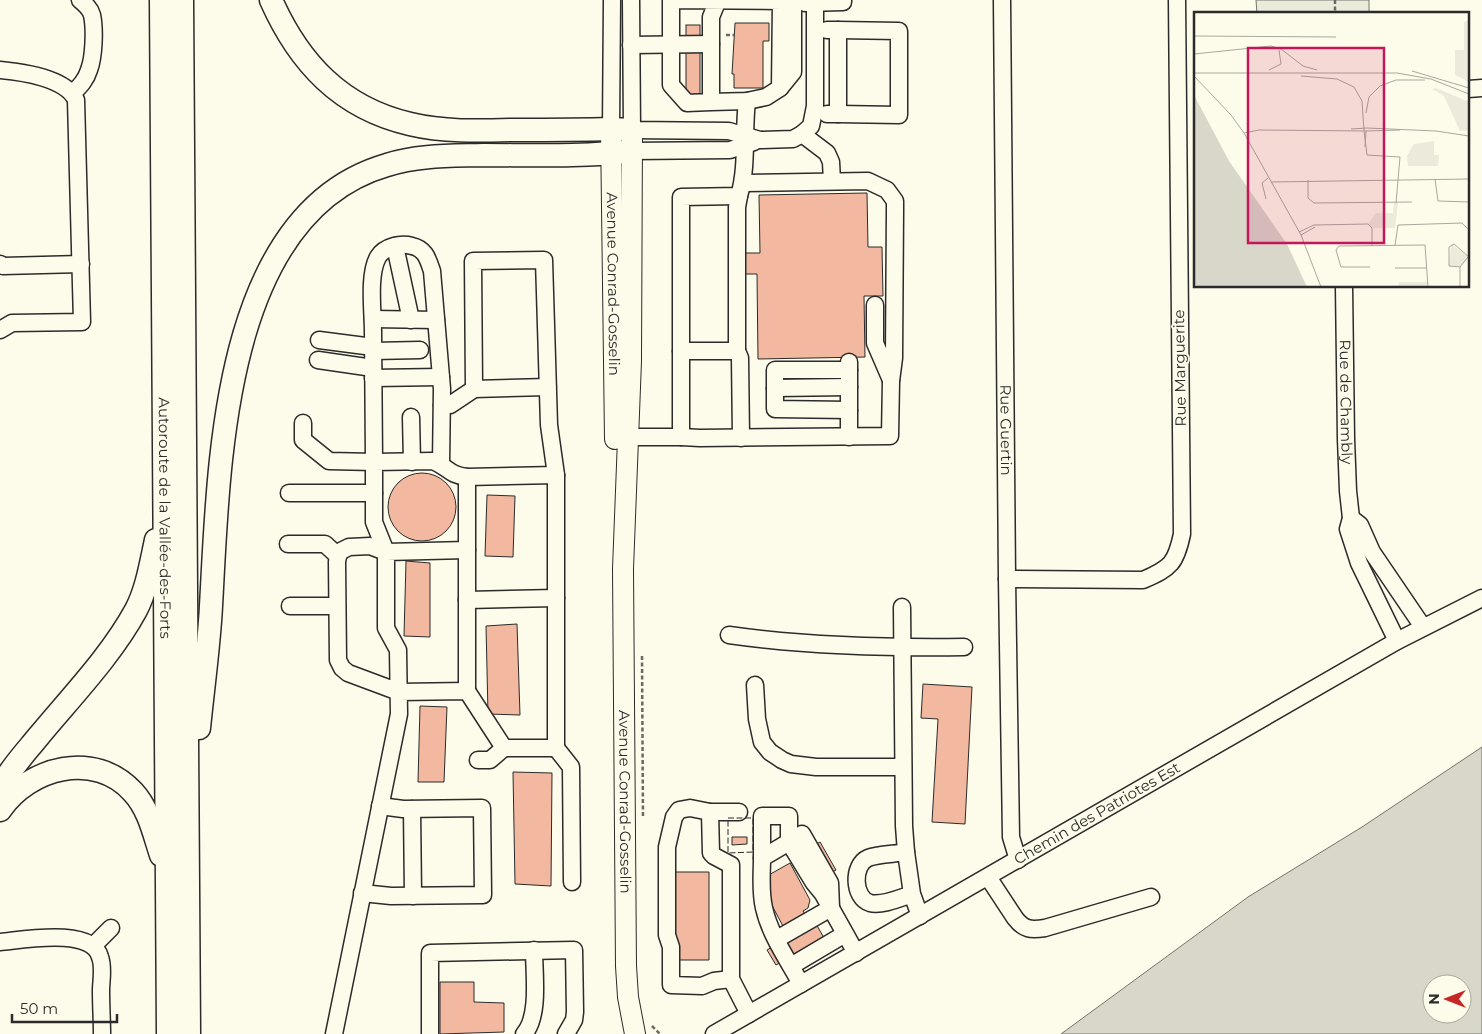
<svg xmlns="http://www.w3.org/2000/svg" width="1482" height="1034" font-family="Montserrat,sans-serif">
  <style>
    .green { fill: #ecebdb; stroke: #74746e }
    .water { fill: #d8d7c9; stroke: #74746e; fill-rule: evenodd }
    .building { fill: #f2b8a0; stroke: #2b2b2b }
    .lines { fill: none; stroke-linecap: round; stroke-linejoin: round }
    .minor-casing { stroke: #2b2b2b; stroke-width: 19 }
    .major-casing { stroke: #2b2b2b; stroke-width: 22 }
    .highway-casing { stroke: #2b2b2b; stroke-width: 25 }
    .path { stroke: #6a6964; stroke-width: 2.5; stroke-dasharray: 4 2.5; stroke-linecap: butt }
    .minor { stroke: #fdfbea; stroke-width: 16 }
    .major { stroke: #fdfbea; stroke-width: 20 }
    .highway { stroke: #fdfbea; stroke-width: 22 }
    .fence { stroke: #2b2b2b; stroke-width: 1; stroke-dasharray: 6 2.5; stroke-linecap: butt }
    .labels { text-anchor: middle; stroke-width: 4; stroke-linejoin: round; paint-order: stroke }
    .street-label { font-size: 15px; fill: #2b2b2b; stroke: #fdfbea }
    .inset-road { fill: none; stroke: #a9a89e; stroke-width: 1 }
    .view { fill: #c2185b; fill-opacity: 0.15; stroke: #c2185b; stroke-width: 2.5 }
    .inset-edge { fill: none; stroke: #2b2b2b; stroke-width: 2.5 }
  </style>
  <rect width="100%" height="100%" fill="#fdfbea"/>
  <path class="green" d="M1256 0H1369V14H1257Z"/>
  <path class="water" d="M1482 747V1034H1061L1248 897 1362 827ZM1432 984H1462V1014H1432Z"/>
  <g class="building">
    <path d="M735 23H769V41H763V88H734V74H732Z"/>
    <rect x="686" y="25" width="14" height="70"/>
    <path d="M867 193 868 247H882L883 296H864L865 357 758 359 757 274H745V253H760L759 195Z"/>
    <circle cx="422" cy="507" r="34"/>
    <path d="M487 495 515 496 513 557 485 556Z"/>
    <path d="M406 561 430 563V637L404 636Z"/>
    <path d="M517 624 520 715 488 714 486 626Z"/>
    <path d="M923 684 972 687 965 824 932 822 938 719 921 718Z"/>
    <path d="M420 706 447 707 444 782H418Z"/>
    <path d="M513 772 552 773 551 886 515 884Z"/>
    <path d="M732 837H747V844L732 845Z"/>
    <path d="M820 842 836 870 820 879 804 851Z"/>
    <path d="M790 863 810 900 808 908 803 911 806 916 784 928 768 898 767 876Z"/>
    <path d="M673 872H709V960H672Z"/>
    <path d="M815 922 824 938 776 965 767 950Z"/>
    <path d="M440 982H474V1002L504 1003V1032L440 1034Z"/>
  </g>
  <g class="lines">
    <g class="minor-casing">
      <g id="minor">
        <path d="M631 0 632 130 729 131 760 140 793 139 802 134 811 126 815 106V0"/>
        <path id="s1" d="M1002 0 1007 579 1011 837 1018 860"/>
        <path d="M805 3 843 2V0"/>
        <path d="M827 30H838V114H827"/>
        <path d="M838 30 899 31V115L838 114"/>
        <path d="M631 45 711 44"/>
        <path d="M0 70C22 72 66 78 76 100L82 322 12 323 0 330"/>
        <path d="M780 88 793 72V0"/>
        <path d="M1468 89 1482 88"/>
        <path d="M73 93C80 86 86 80 89 70 94 57 95 29 92 15 90 8 85 4 80 0"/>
        <path d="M711 102 687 103 671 85V0L781 1 780 88 766 97 747 101 711 102V17L718 0"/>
        <path d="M611 129 612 0"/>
        <path d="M802 134 827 153 831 162 832 181"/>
        <path d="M632 151 730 150 754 142"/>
        <path d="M395 246 411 320"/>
        <path d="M0 264 3 266 81 264"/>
        <path id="s2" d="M1344 286 1346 439 1348 491 1351 518 1348 529 1359 563 1397 641"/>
        <path d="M875 305V343L891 380"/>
        <path d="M373 319 436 320"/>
        <path d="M319 340 373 347"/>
        <path d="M373 351 420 350"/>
        <path d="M681 351H737V207L739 196"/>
        <path d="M737 351 740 358 741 438"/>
        <path d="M318 360 373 368"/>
        <path d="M373 378 441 377"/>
        <path d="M548 387 474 389 473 261 544 260 549 425 556 475"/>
        <path d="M775 388 849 387"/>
        <path d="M442 405H450L474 389"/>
        <path d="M849 410 775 409V370H849"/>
        <path d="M411 417 412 462"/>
        <path d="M303 423V440L329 461 374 462C374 419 373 376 373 332 373 311 368 275 378 257 385 246 401 243 412 246 426 249 428 260 432 271L442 389 441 464"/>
        <path d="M628 437H681V197L739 196C748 166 743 132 747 101"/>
        <path d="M681 437 700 438 890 436 891 381 894 358 895 209V201L887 190 868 181 743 183"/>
        <path d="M849 437V362"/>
        <path d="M467 477V691"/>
        <path d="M289 493H374"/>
        <path d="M1351 518 1360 525 1372 552 1423 627"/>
        <path d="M288 544H325L338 556"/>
        <path d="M1007 579 1143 580C1171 568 1176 563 1182 534L1177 0"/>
        <path d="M467 600 556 598"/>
        <path d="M290 606H337"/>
        <path d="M902 607 904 826 906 852"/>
        <path d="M729 635C806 646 886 648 964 647"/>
        <path d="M755 685 757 719 762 742 770 752 782 760 791 764 816 767H903"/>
        <path d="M556 748 571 767 572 882"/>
        <path d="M478 760H490L504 748"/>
        <path d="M412 809 413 896"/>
        <path d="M710 812 711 853 714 856 731 865V979L749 1014"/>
        <path d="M762 858V816H789V842"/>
        <path d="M988 877 1015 918C1024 930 1031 930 1045 928L1151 897"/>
        <path d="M362 893 391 896 483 895 482 808 403 809 380 806"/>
        <path d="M912 894C900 898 882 906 870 903 853 898 852 865 868 858 877 854 896 854 906 852L912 894 920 916"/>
        <path d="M777 939 831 908 830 883 802 834 789 842"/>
        <path d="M0 942C23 940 92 927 100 957 104 967 101 981 101 991 101 1006 102 1020 102 1034"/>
        <path d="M93 946 111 928"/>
        <path d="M791 966 845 934"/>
        <path d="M731 979 714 981 702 986 671 985V947L667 935V847L674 817 679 810 690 808 710 812H739"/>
        <path d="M801 984C788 960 770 935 764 908 760 891 762 874 762 858L789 842 814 883 823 894 856 953"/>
        <path d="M334 1034 399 714 398 650 386 628V552L374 522V462L433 461C448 467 449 475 467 477L556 475V748H504L467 691 399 692 348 673 342 668 338 660 337 562 338 556 341 551 349 547 370 546 386 552 467 550"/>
        <path d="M430 1034V953L574 950 575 1012 574 1020 566 1034"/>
        <path d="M524 1034C540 1016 534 974 534 950"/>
        <path id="s3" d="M714 1034 1397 641 1482 598"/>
      </g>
    </g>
    <g class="major-casing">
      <g id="major">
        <path id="s4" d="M611 129 615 439"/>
        <path id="s5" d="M632 134 631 361 623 569 626 966 628 997 635 1034"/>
      </g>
    </g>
    <g class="highway-casing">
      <g id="highway">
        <path id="s6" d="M161 0 168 1034"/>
        <path d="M182 0 189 1034"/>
        <path d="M271 0C299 63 341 108 410 124 443 132 478 131 512 130 545 130 578 130 611 129L632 130"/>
        <path d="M199 728C203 687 209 646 211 606 219 466 221 213 387 165 418 155 451 156 483 155 532 155 583 157 632 151"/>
        <path d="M0 789C9 770 25 753 38 737 71 697 111 656 136 610 147 589 151 563 156 540"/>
        <path d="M0 810C29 767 95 750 133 792 149 809 154 834 161 855"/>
      </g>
    </g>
    <g class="path">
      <path d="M1335 0V14"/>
      <path d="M726 35H734"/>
      <path d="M642 656 643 818"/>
      <path d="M652 1026 660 1034"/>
    </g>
    <use href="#minor" class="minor"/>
    <use href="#major" class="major"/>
    <use href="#highway" class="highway"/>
    <path class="fence" d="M728 818H753V852L728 853Z"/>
  </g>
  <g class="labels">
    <g class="street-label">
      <text dy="5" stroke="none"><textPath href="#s4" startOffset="155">Avenue Conrad-Gosselin</textPath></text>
      <text transform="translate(1180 368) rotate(-91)" y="5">Rue Marguerite</text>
      <text dy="5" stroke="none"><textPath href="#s2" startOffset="116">Rue de Chambly</textPath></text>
      <text dy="5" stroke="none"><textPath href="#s1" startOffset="430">Rue Guertin</textPath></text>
      <text dy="5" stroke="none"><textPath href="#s6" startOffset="518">Autoroute de la Vallée-des-Forts</textPath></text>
      <text dy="5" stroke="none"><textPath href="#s5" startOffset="668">Avenue Conrad-Gosselin</textPath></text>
      <text dy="5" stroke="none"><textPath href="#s3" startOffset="442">Chemin des Patriotes Est</textPath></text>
    </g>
  </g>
  <g transform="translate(1194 12)">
    <rect width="275" height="275" fill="#fdfbea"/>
    <path d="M275 8V70L261 63V38H270V10ZM242 76 275 90V118L266 119 250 84 238 77ZM240 129V143H245L244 154H214L213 144 220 132ZM200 191H204L201 216H178L174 212 182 201H199ZM257 232 275 245 266 255 255 254ZM233 270V275H204L205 270Z" fill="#ecebdb"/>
    <path d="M0 83 35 149 93 232 113 275H3L0 271Z" fill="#d8d7c9"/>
    <path class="inset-road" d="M0 24 142 25M0 42 77 34 87 37 109 54 123 58M75 58 87 52 85 38M218 59 275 76M0 61H203L237 67 275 82M0 64 37 103 50 121 65 118 172 119M107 64 143 67 160 75 168 89 170 119M172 101 175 85 186 74 202 68H231M173 116 242 119 275 124M157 117 173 116M170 119 173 143 206 145 202 191M50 121 107 223 127 275M171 135 172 119 206 118M241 167 244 189 275 190M114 168V186L120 191 218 190M77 170 275 167M72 187 68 171 74 166M105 220 120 213 174 212 178 216V234M107 223 121 215M201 233 204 213 268 211 275 218M176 255H147L142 238 145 234 231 233 234 275M266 255 255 254V235L260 232 275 245M201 256H233M266 275V255L274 245"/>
    <path class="view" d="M54 36H190V231H54Z"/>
    <rect width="275" height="275" class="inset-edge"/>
  </g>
  <g transform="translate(1447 999) rotate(270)"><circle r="24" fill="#fdfbea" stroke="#a9a89e"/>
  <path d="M0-4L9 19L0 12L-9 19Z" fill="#c62828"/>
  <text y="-8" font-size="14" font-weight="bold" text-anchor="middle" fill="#2b2b2b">N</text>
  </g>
  <path d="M12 1014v8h105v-8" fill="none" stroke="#2b2b2b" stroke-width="2.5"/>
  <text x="20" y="1014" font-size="15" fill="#2b2b2b" stroke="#fdfbea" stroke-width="4" paint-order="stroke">50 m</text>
</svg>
